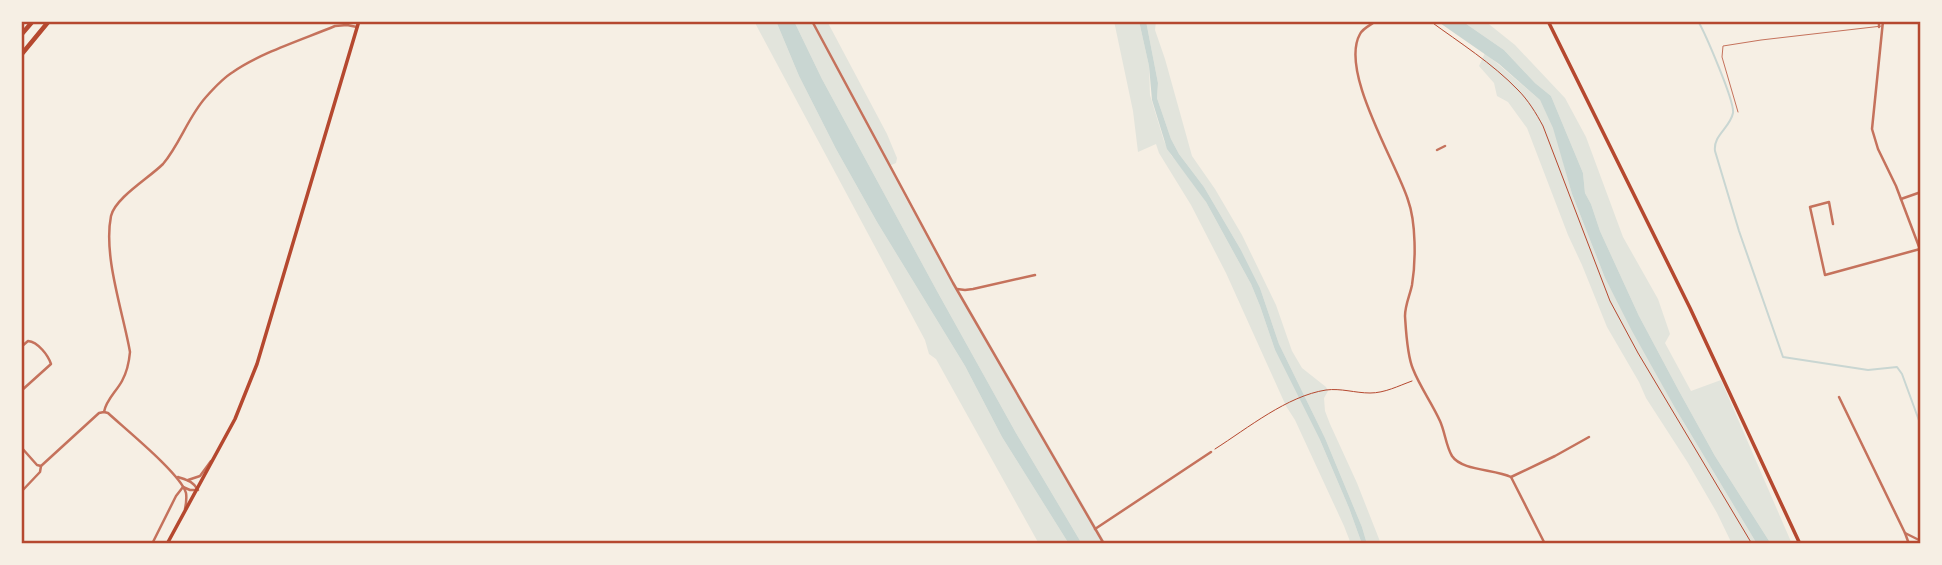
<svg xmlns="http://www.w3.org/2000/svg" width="1942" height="565" font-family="'Golos Text',sans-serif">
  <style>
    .green { fill: #e2e4dc }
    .water { fill: #c9d6d2 }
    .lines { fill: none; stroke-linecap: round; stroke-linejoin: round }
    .stream { stroke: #c9d6d2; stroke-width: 2 }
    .path { stroke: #b5482f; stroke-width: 1 }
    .service { stroke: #c5725c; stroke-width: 1 }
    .minor { stroke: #c5725c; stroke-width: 2.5 }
    .secondary { stroke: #b5482f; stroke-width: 3.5 }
    .primary { stroke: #b5482f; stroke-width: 3.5 }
    .motorway { stroke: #b5482f; stroke-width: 4.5 }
    .neatline { fill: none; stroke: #b5482f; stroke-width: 2.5 }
  </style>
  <rect width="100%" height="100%" fill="#f6efe4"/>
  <g class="green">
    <path d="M754 21H776L799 76 836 149 877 222 965 366 1002 437 1069 544H1039L936 359 929 354 925 340Z"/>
    <path d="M794 21H827L887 134 897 158 896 163 889 166 906 199 1106 544H1082L1016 433 937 291 822 79Z"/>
    <path d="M1114 21H1139L1149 66 1150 95 1164 141 1171 155 1192 180 1206 202 1251 284 1260 306 1275 350 1320 440 1349 508 1362 544H1351L1344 526 1295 420 1286 406 1226 273 1191 205 1159 153 1156 144 1138 152 1133 111Z"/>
    <path d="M1146 21H1156L1155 30 1165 59 1192 156 1215 189 1242 235 1276 305 1292 351 1302 368 1326 387 1328 391 1324 398 1325 411 1330 424 1357 483 1381 544H1367L1362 527 1325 438 1279 344 1260 288 1241 250 1204 187 1179 154 1171 139 1157 98 1158 83Z"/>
    <path d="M1462 21H1485L1515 45 1565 98 1586 137 1623 237 1658 299 1670 334 1665 343 1691 391 1721 380 1792 544H1771L1715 456 1679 391 1639 316 1600 231 1591 204 1585 193 1583 173 1551 96 1535 83 1504 50Z"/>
    <path d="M1485 53 1540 100 1554 128 1572 194 1605 278 1675 408 1757 544H1732L1717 513 1688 463 1646 398 1639 382 1607 327 1582 265 1568 235 1527 128 1508 102 1497 96 1494 83 1479 66Z"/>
  </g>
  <g class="water">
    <path d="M776 21H794L822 79 937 291 1016 433 1082 544H1069L1002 437 965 366 877 222 836 149 799 76Z"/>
    <path d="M1139 21H1146L1158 83 1157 98 1171 139 1179 154 1204 187 1241 250 1260 288 1279 344 1325 438 1362 527 1367 544H1362L1349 508 1320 440 1275 350 1260 306 1251 284 1206 202 1167 149 1152 100 1149 66Z"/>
    <path d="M1437 21H1462L1504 50 1535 83 1551 96 1583 173 1585 193 1591 204 1600 231 1639 316 1679 391 1715 456 1771 544H1757L1675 408 1632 331 1605 278 1572 194 1553 128 1540 100 1499 64Z"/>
  </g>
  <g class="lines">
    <path class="stream" d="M1698 21C1705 33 1735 102 1733 113 1730 128 1713 135 1715 151L1739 231 1783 357 1868 370 1897 367 1902 374 1921 426"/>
    <g class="path">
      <path d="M1430 21C1460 43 1492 63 1518 90 1528 100 1536 113 1543 126L1610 301 1638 353 1752 544"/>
      <path d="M1215 449C1248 428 1287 396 1326 390 1341 388 1355 393 1370 393 1385 393 1398 386 1412 381"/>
    </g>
    <path class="service" d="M1738 112 1722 57 1723 46 1761 40 1882 26"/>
    <g class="minor">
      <path d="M812 21 953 283 1104 544"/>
      <path d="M1376 21C1371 25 1363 28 1360 34 1339 71 1396 162 1408 200 1416 222 1416 261 1412 285 1410 295 1405 305 1405 316 1406 331 1407 355 1413 369 1420 387 1432 403 1440 421 1445 432 1446 446 1452 456 1462 471 1495 469 1511 477L1545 544"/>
      <path d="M1883 21 1872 129 1878 149 1896 186 1921 252"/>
      <path d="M1879 27V21"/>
      <path d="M1437 150 1445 146"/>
      <path d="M1901 199 1921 192"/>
      <path d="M1833 224 1829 202 1810 207 1825 275 1920 249"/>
      <path d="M957 289 965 290 973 289 1035 275"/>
      <path d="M21 347 28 341C38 342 48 355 51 364L21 391"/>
      <path d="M1839 397 1905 533 1909 544"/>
      <path d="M104 412 108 413C124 428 181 474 186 493 187 499 186 504 185 509"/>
      <path d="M21 447 37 465 41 466"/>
      <path d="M178 477C187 480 193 481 198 490"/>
      <path d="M1511 477 1555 456 1589 437"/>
      <path d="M188 480 200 476 211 461"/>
      <path d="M183 487 190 490H196"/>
      <path d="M21 492 40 472 41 466 99 413 104 412C106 400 116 392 122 381 127 372 129 363 130 352 123 312 103 256 111 216 115 198 149 178 163 164 180 144 188 117 206 97 214 88 223 78 233 72 260 53 304 39 335 26L347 25 357 27"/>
      <path d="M1095 529 1211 452"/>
      <path d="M1905 533 1921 541"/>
      <path d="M152 544 176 496 183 487"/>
    </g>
    <path class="secondary" d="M1548 21 1690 308 1800 544"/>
    <path class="primary" d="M167 544 235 419 257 364 359 21"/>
    <g class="motorway">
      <path d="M21 35 33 21"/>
      <path d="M21 55 49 21"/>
    </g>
  </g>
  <rect width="1942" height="565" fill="none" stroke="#f6efe4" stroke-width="46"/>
  <rect x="23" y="23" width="1896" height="519" class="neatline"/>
</svg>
